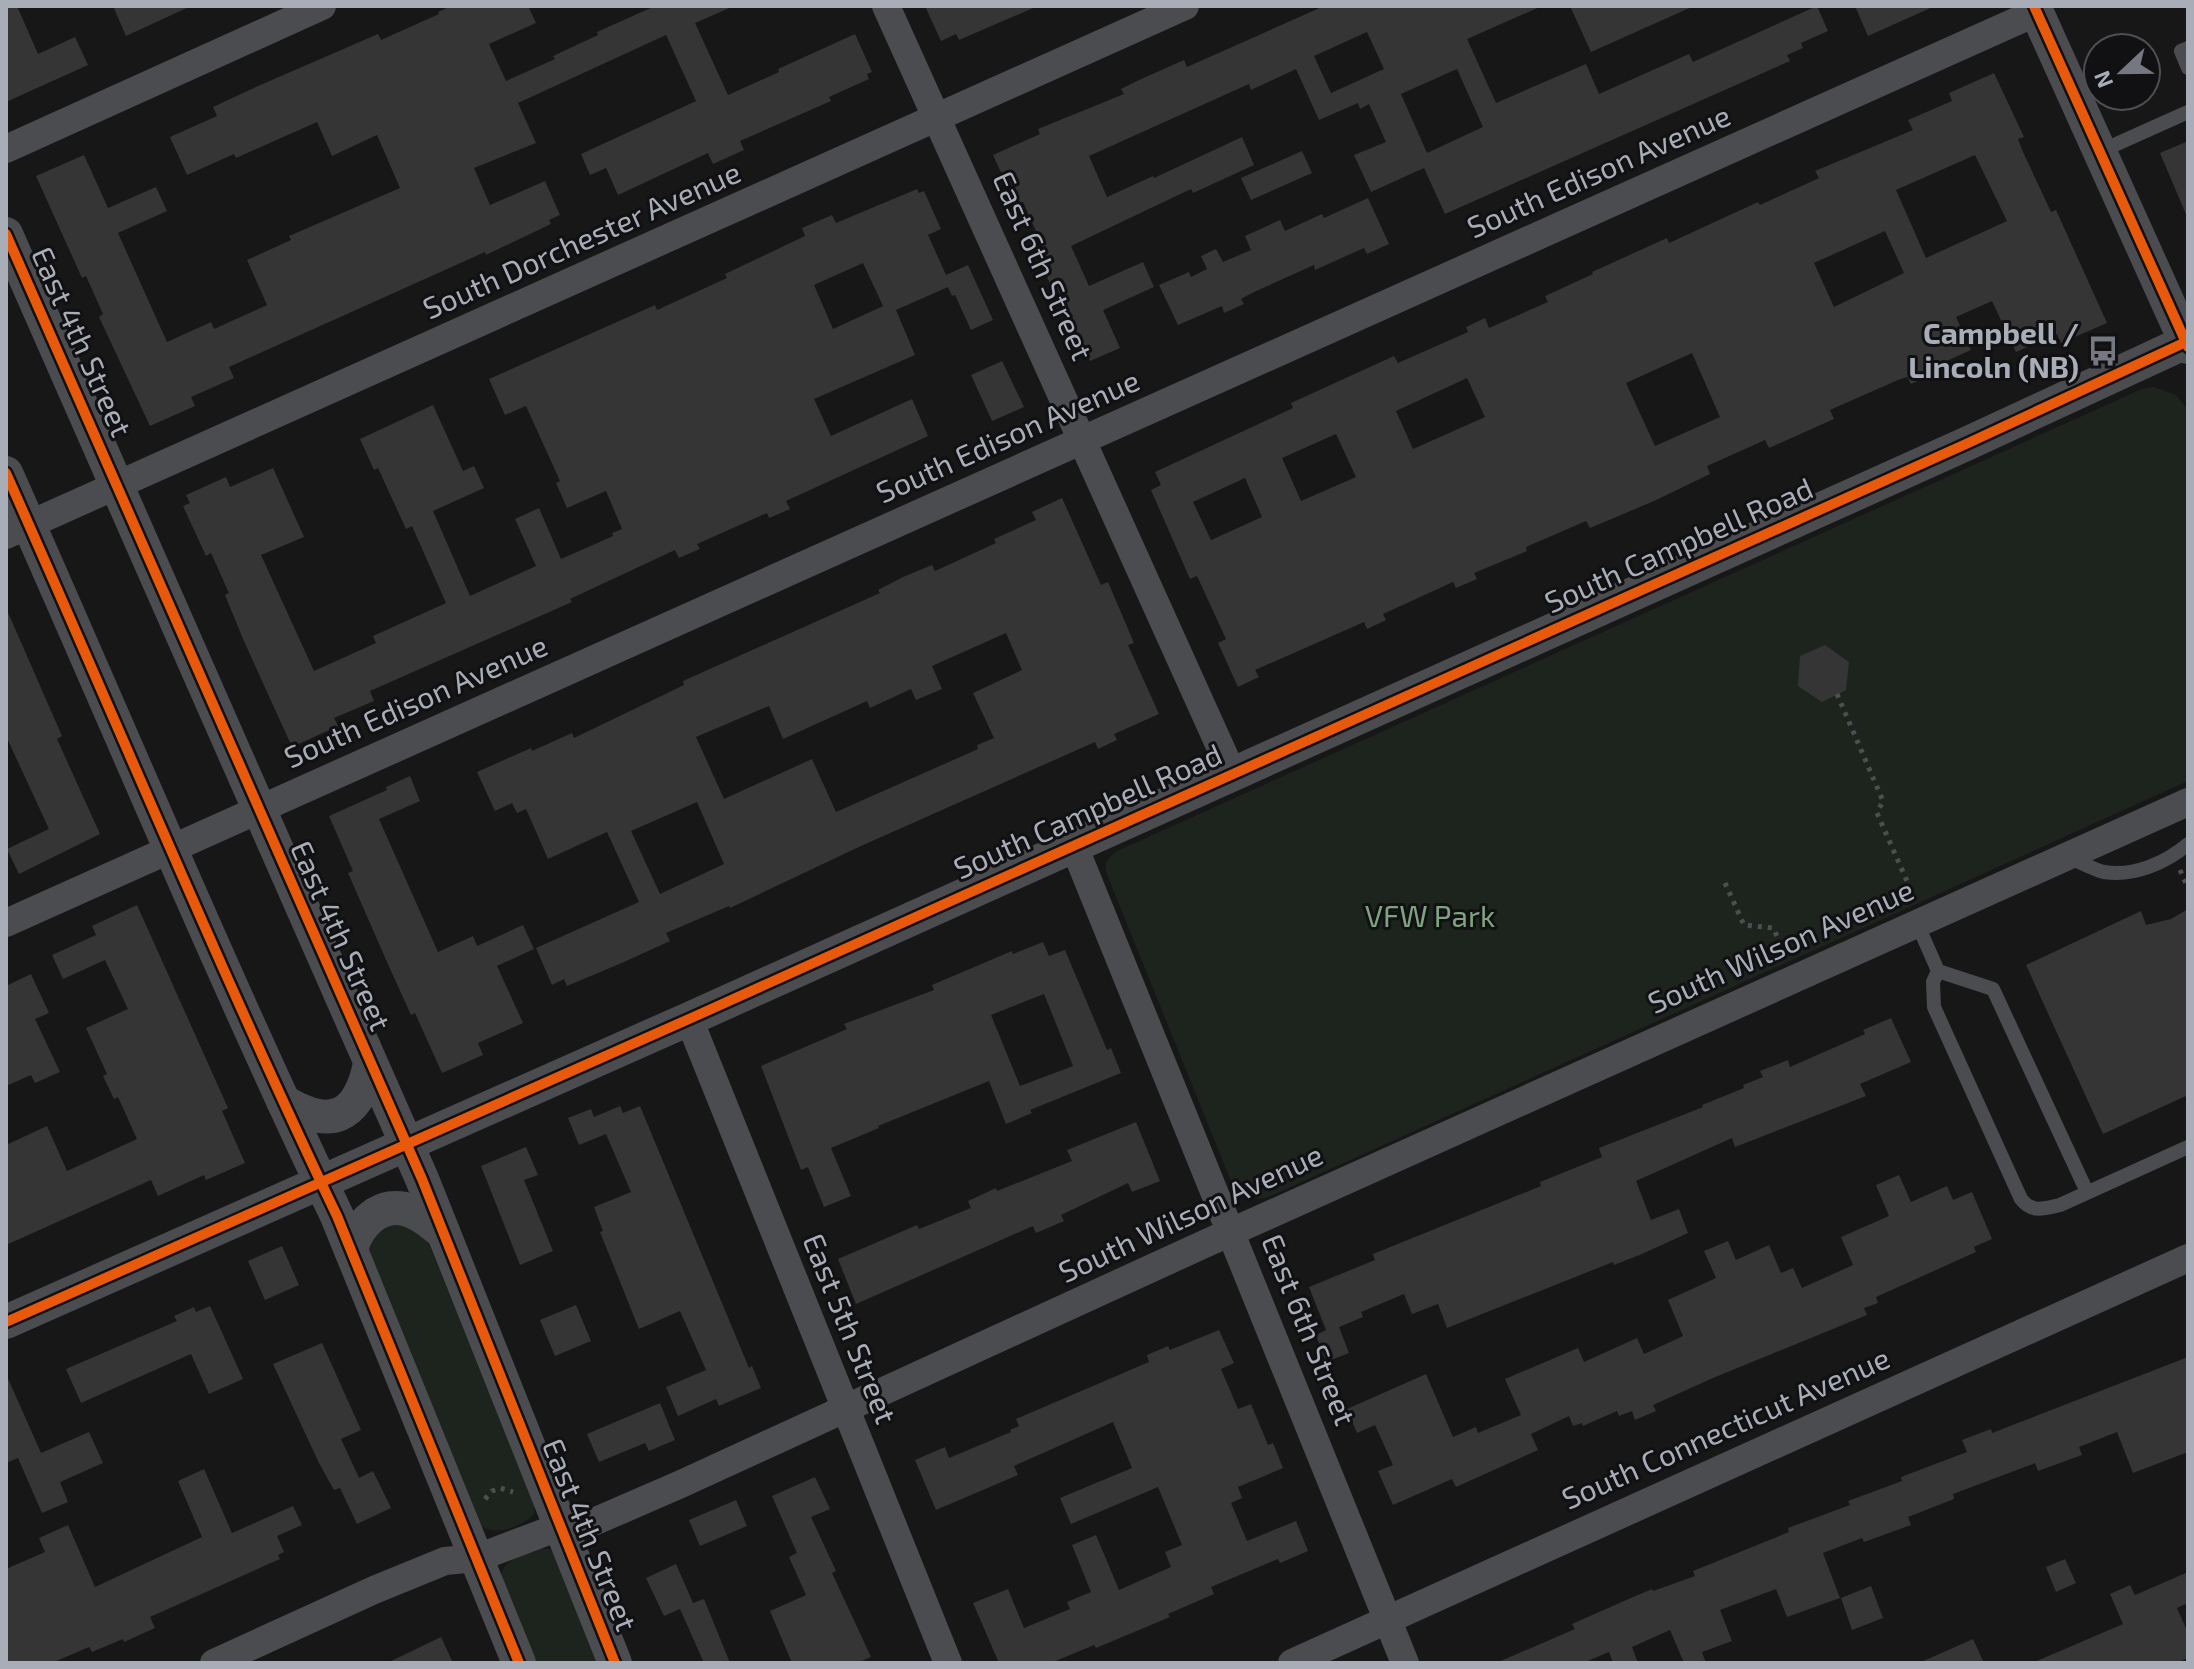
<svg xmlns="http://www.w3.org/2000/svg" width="2194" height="1669" font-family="'Exo 2',sans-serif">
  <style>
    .green { fill: #1d241e }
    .building { fill: #353536; fill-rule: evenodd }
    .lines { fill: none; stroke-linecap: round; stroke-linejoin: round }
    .path { stroke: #4d4e52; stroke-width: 5; stroke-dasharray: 4 6; stroke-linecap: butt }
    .service { stroke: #4b4c50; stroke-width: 14 }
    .minor { stroke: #4b4c50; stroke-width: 28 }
    .tertiary { stroke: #4b4c50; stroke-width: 34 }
    .cycleway-casing { stroke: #111113; stroke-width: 15 }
    .cycleway { stroke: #e8590c; stroke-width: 10 }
    .labels { text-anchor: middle; stroke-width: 6; stroke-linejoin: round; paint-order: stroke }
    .street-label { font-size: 30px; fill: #a8adb8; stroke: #111113 }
    .poi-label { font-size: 30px; font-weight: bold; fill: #a8adb8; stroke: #111113; text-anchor: end }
    .park-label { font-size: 30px; fill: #7fa381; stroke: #111113 }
  </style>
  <rect width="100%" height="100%" fill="#171717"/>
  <g class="green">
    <path d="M2153 387 2176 395 2188 410V781L1266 1198H1248L1233 1186 1106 872V862L1115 852 2142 389Z"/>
    <path d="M384 1222 422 1227 535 1503 534 1514C522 1527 490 1539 478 1522L368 1254 369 1235Z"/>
    <path d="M541 1549H550L557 1555 600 1663H535L500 1576C506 1557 524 1555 541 1549Z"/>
  </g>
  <g class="building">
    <path d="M6 6H17L38 54 75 37 88 65 6 102Z"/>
    <path d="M113 6H191L126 36Z"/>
    <path d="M451 6H528L536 23 489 44 506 81 555 59 553 56 598 35 597 32 655 6H734L695 23 728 95 779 72 778 69 855 34 872 72 867 74 869 79 829 97 831 101 740 141 744 150 713 164 708 153 618 195 606 168 590 175 581 154 696 101 666 35 518 103 536 143 474 168 490 205 545 181 560 215 549 220 551 224 486 255 485 252 229 367 234 378 191 397 195 406 150 426 99 317 103 314 86 276 82 278 36 176 84 155 108 208 156 187 167 211 118 233 167 342 211 322 214 329 267 305 247 260 291 240 289 236 400 188 377 135 332 156 317 122 236 158 234 154 187 175 170 137 217 116 213 107 258 86 378 34 381 40 439 14 438 12Z"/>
    <path d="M925 6H1038L959 40 956 34 941 41Z"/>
    <path d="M1324 6H1542L1467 39 1496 103 1586 64 1599 94 1689 54 1693 62 1817 6 1828 31 1801 43 1803 48 1787 55 1790 61 1445 214 1424 168 1371 192 1354 155 1386 142 1369 104 1360 109 1358 103 1319 120 1296 69 1251 90 1249 84 1089 156 1107 197 1153 176 1154 178 1242 137 1254 165 1193 193 1191 189 1071 246 1089 286 1143 262 1154 287 1103 310 1120 348 1090 361 1057 288 1053 290 1043 268 1051 265 1023 202 1016 205 993 155 1040 134 1038 129 1124 94 1121 89 1139 80 1184 60 1187 67ZM1367 32 1384 69 1331 93 1314 56ZM1457 69 1483 127 1427 153 1401 94Z"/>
    <path d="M1570 6H1694L1591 52Z"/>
    <path d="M1855 6H1935L1868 36Z"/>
    <path d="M1994 73 2024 137 2018 139 2023 152 2051 212 2056 210 2107 323 2061 343 2057 334 2016 352 1992 301 1956 317 1971 350 1929 369 1931 375 1911 384 1907 377 1898 380 1839 406 1830 410 1834 419 1769 448 1765 440 1707 466 1710 474 1654 501 1590 528 1586 521 1526 547 1527 551 1474 573 1477 579 1456 588 1453 582 1383 614 1386 620 1367 629 1364 622 1255 670 1259 677 1238 687 1218 643 1226 639 1197 576 1190 579 1151 490 1161 485 1155 472 1293 408 1291 403 1394 356 1398 363 1468 332 1466 327 1485 318 1489 328 1548 302 1545 296 1593 274 1592 272 1667 238 1669 243 1758 202 1760 205 1819 178 1815 171 1913 130 1908 120 1952 101 1949 93ZM1975 155 2007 221 1926 258 1896 190ZM1885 231 1904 273 1834 307 1814 263ZM1692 353 1720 417 1655 446 1626 383ZM1467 378 1485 417 1413 449 1396 411ZM1336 434 1356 477 1301 501 1282 458ZM1245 478 1262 517 1211 540 1193 502Z"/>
    <path d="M2188 141V219L2160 153Z"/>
    <path d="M1302 151 1312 173 1251 200 1241 178Z"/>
    <path d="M917 189 919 193 924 191 941 229 928 235 946 275 968 265 993 320 971 330 955 295 952 296 948 287 896 310 915 355 814 399 831 436 912 399 928 436 786 501 790 509 769 518 767 513 697 544 700 549 679 558 675 550 570 599 572 602 370 691 374 701 334 718 338 726 292 747 243 639 225 595 229 593 211 553 206 556 183 506 190 503 186 495 226 477 230 487 273 468 304 537 261 555 314 671 376 643 373 636 446 603 412 526 406 529 378 468 374 470 360 439 433 405 463 471 474 466 484 488 433 511 470 596 536 566 515 519 539 508 561 559 613 536 612 533 622 529 606 491 567 508 556 483 560 481 526 406 505 415 489 379 655 305 657 310 727 278 725 274 805 236 802 228 832 215 836 223ZM863 263 883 306 833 329 814 285Z"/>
    <path d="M1368 198 1389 244 1367 254 1364 248 1315 270 1314 265 1252 293 1241 299 1244 304 1224 313 1222 306 1178 325 1159 285 1189 272 1191 277 1207 269 1201 256 1216 249 1223 262 1251 250 1245 236 1280 220 1285 231 1322 214 1324 218Z"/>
    <path d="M1002 361 1024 407 992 421 971 375Z"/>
    <path d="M1062 498 1101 585 1108 582 1134 643 1128 645 1159 714 1114 734 1117 740 1098 749 1095 742 861 846 730 908 729 906 666 933 670 941 624 962 567 986 564 979 552 985 536 948 639 902 607 832 548 859 526 809 517 813 512 803 495 811 477 772 531 748 532 751 572 733 574 738 684 685 683 681 880 593 878 590 903 577 932 565 935 571 996 543 994 539 1036 520 1032 512ZM1006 633 1022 670 973 693 994 738 977 745 978 749 836 812 812 759 724 799 696 737 769 706 783 739 867 701 870 708 911 689 916 700 942 689 932 666ZM697 802 724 864 660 894 631 831Z"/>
    <path d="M6 608 62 736 57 739 100 834 19 874 7 849 49 829 6 736Z"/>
    <path d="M1825 645 1849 662 1846 690 1822 702 1798 686 1800 656Z"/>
    <path d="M410 776 420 801 379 819 438 952 473 936 477 946 523 925 534 949 497 966 523 1023 478 1043 483 1055 442 1073 415 1013 411 1015 387 962 348 873 353 871 329 816 387 790 386 787Z"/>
    <path d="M137 905 228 1108 222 1111 245 1163 206 1180 204 1175 158 1196 151 1180 6 1245V1145L47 1126 67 1171 137 1139 118 1097 114 1099 103 1076 107 1074 86 1028 128 1009 105 960 63 979 52 955 96 935 92 926Z"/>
    <path d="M2188 909V1095L2103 1134 2026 965 2141 911 2146 925 2171 919Z"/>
    <path d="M1043 942 1049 956 1065 950 1107 1050 1111 1048 1121 1073 1030 1110 1032 1113 1006 1124 989 1081 878 1126 879 1128 831 1148 851 1196 824 1207 808 1167 801 1170 761 1066 847 1029 844 1024 934 990 932 985 1012 951 1013 954ZM1044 994 1073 1066 1020 1086 991 1015Z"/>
    <path d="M31 974 49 1013 35 1019 60 1072 35 1083 31 1075 6 1086V986Z"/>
    <path d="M1891 1018 1911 1062 1860 1084 1866 1096 1735 1147 1732 1138 1636 1181 1651 1220 1679 1209 1688 1233 1642 1254 1614 1265 1613 1262 1447 1328 1438 1304 1412 1314 1404 1294 1361 1312 1363 1317 1339 1327 1349 1353 1326 1362 1316 1335 1326 1330 1309 1287 1375 1260 1373 1254 1541 1186 1540 1182 1602 1157 1599 1148 1703 1107 1702 1105 1744 1088 1743 1085 1763 1077 1760 1071 1788 1060 1790 1067 1865 1034 1863 1030Z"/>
    <path d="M620 1106 623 1113 640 1106 749 1368 752 1366 761 1388 719 1406 716 1399 678 1416 666 1387 706 1370 680 1311 639 1329 600 1232 603 1231 594 1207 631 1192 606 1134 579 1145 568 1118 591 1109 594 1117Z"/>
    <path d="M1136 1122 1160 1181 1132 1192 1128 1183 1061 1215 1064 1221 1036 1233 1033 1226 856 1304 838 1259 917 1225 919 1229 971 1208 968 1201 996 1188 997 1191 1072 1161 1067 1150Z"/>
    <path d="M526 1147 538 1175 524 1180 553 1251 520 1265 481 1166Z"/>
    <path d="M1899 1175 1911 1202 1947 1186 1953 1200 1972 1192 1992 1239 1974 1247 1976 1252 1876 1297 1878 1303 1864 1308 1867 1315 1713 1378 1653 1405 1656 1411 1635 1420 1632 1411 1619 1416 1617 1411 1583 1426 1582 1423 1573 1426 1569 1416 1531 1434 1538 1450 1456 1487 1452 1479 1393 1505 1378 1471 1393 1465 1375 1425 1357 1433 1347 1409 1426 1374 1453 1437 1476 1427 1478 1433 1521 1415 1505 1379 1578 1348 1584 1362 1637 1338 1644 1354 1683 1336 1668 1300 1716 1278 1704 1251 1728 1241 1736 1260 1769 1245 1781 1273 1793 1268 1802 1288 1853 1265 1841 1237 1889 1216 1876 1185Z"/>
    <path d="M282 1246 299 1285 265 1300 248 1261Z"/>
    <path d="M576 1305 591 1341 555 1356 540 1320Z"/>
    <path d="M210 1306 243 1379 209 1394 191 1354 81 1403 66 1369 177 1321 174 1316 194 1307 196 1312Z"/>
    <path d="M1219 1330 1234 1363 1221 1369 1238 1409 1251 1404 1268 1445 1273 1443 1283 1468 1238 1487 1242 1498 1231 1503 1247 1541 1296 1521 1308 1551 1280 1563 1278 1559 1211 1587 1214 1594 1168 1614 1170 1617 1096 1648 1094 1645 1051 1663H999L973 1603 1008 1589 1024 1628 1070 1609 1067 1602 1091 1592 1072 1545 1096 1535 1119 1590 1171 1567 1165 1552 1182 1545 1158 1487 1071 1524 1060 1498 1132 1468 1113 1422 1014 1466 1018 1475 936 1510 915 1460 945 1447 949 1458 1011 1432 1010 1430 1019 1426 1016 1419 1149 1362 1147 1355 1168 1346 1170 1350Z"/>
    <path d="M322 1343 361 1430 341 1439 359 1478 373 1471 391 1508 357 1524 340 1488 334 1490 319 1463 273 1364Z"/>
    <path d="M2188 1357V1452L2133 1473 2117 1432 2079 1447 2082 1455 2038 1471 2035 1463 1953 1494 1954 1499 1908 1517 1911 1525 1864 1542 1862 1538 1823 1553 1840 1598 1787 1617 1776 1589 1720 1610 1732 1641 1702 1652 1706 1663H1684L1670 1630 1632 1647 1638 1663H1613L1609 1652 1583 1663H1496L1575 1629 1572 1624 1624 1601 1652 1589 1653 1591 1695 1576 1693 1571 1789 1532 1788 1528 1850 1505 1848 1501 1902 1481 1901 1477 1967 1452 1962 1440 1991 1429 1992 1433Z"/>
    <path d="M6 1374 41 1453 89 1432 103 1463 60 1482 68 1502 42 1513 18 1458 6 1463Z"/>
    <path d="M660 1403 675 1440 649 1451 645 1443 599 1462 587 1434Z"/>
    <path d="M204 1469 232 1533 293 1506 302 1525 277 1536 284 1552 278 1555 280 1559 150 1617 155 1628 124 1642 123 1639 92 1652 89 1647 52 1663H6V1569L45 1552 39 1538 68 1525 95 1587 202 1537 178 1481Z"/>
    <path d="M815 1477 830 1509 811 1517 836 1571 832 1573 871 1657 857 1663H792L770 1611 806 1595 789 1557 797 1553 772 1496Z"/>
    <path d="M736 1500 747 1526 700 1546 689 1520Z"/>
    <path d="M2065 1559 2076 1583 2056 1592 2046 1567Z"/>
    <path d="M676 1564 693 1603 704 1599 730 1663H704L680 1609 664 1616 646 1578Z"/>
    <path d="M2188 1572V1603L2177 1608 2188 1633V1658L2176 1663H2032L2123 1624 2110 1594 2130 1585 2135 1595Z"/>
    <path d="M1871 1586 1883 1618 1852 1630 1841 1598Z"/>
    <path d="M441 1637 453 1663H387Z"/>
    <path d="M1973 1639 1984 1663H1919Z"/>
  </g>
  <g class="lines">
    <g class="path">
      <path d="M1837 694 1883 801 1877 813 1914 897"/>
      <path d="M2180 870 2188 888"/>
      <path d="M1725 883 1744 925 1773 928 1777 936"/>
      <path d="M485 1499 492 1491 500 1488 513 1492"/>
    </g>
    <g class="service">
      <path d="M2188 48 2181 51 2188 68"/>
      <path d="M2101 151 2188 112"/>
      <path d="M2067 857C2079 861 2092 869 2104 872 2133 877 2166 863 2188 844"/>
      <path d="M1917 923 1938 971 1993 989 2087 1192"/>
      <path d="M1938 971 1933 982 1934 1007 2021 1199C2032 1213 2043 1209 2060 1205L2188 1147"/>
    </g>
    <g class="minor">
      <path d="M886 6 1232 773"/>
      <path d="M6 149 322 6"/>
      <path d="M6 535 1185 6"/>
      <path d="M1074 846 1405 1663"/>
      <path d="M6 923 2037 12"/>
      <path d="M689 1019 948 1663"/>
      <path d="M214 1663 374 1590 445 1561 477 1558 559 1527 591 1523 681 1484 1200 1246 2188 802"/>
      <path d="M1292 1663 2188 1258"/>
    </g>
    <g class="tertiary">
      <path d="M2034 6 2188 347"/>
      <path d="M6 234 422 1179 615 1663"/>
      <path d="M6 473C116 720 220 971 337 1216L519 1663"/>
      <path d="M283 1101C330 1130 358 1119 370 1064"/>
      <path d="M351 1250C357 1224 382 1199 411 1211 423 1215 433 1225 443 1232"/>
      <path d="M6 1322 689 1019 1966 444 2188 341"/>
    </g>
    <g class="cycleway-casing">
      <g id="cycleway">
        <path d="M2034 6 2188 347"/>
        <path d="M6 234 422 1179 615 1663"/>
        <path d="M6 473C116 720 220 971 337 1216L519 1663"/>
        <path d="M6 1322 689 1019 1966 444 2188 341"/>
      </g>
    </g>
    <use href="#cycleway" class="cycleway"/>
  </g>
  <defs>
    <g id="bus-bare" transform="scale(2.4)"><path d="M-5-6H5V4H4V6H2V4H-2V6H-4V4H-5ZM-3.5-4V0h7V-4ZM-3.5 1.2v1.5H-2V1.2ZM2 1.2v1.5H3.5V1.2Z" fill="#757880" stroke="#111113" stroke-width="2.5" paint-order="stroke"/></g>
  </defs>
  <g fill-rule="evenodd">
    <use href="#bus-bare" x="2103" y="351"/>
  </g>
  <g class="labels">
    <g class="street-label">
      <text transform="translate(1599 172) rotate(-24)" y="10">South Edison Avenue</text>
      <text transform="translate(582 241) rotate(-24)" y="10">South Dorchester Avenue</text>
      <text transform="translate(1042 266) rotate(66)" y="10">East 6th Street</text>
      <text transform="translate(81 342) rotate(66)" y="10">East 4th Street</text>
      <text transform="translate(1008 437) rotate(-24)" y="10">South Edison Avenue</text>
      <text transform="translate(1679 546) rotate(-24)" y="10">South Campbell Road</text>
      <text transform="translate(416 702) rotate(-24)" y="10">South Edison Avenue</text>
      <text transform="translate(1088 812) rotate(-24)" y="10">South Campbell Road</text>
      <text transform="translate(340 936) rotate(66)" y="10">East 4th Street</text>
      <text transform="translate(1781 947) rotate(-24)" y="10">South Wilson Avenue</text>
      <text transform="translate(1191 1214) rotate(-25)" y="10">South Wilson Avenue</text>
      <text transform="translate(849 1329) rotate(68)" y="10">East 5th Street</text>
      <text transform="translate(1308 1330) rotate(68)" y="10">East 6th Street</text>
      <text transform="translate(1726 1429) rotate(-24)" y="10">South Connecticut Avenue</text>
      <text transform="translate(589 1535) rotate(68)" y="10">East 4th Street</text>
    </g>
    <g class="poi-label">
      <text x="2079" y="344">Campbell /<tspan x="2079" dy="34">Lincoln (NB)</tspan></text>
    </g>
    <g class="park-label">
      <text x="1430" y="927">VFW Park</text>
    </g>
  </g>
  <rect width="2194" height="1669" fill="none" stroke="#a8adb8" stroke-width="16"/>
  <g transform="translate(2122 72) rotate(248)"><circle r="38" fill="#111113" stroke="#4d4f55" stroke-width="2"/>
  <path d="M0-6L14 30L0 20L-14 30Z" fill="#757880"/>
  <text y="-12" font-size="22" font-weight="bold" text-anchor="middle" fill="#a8adb8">N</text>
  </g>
</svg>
